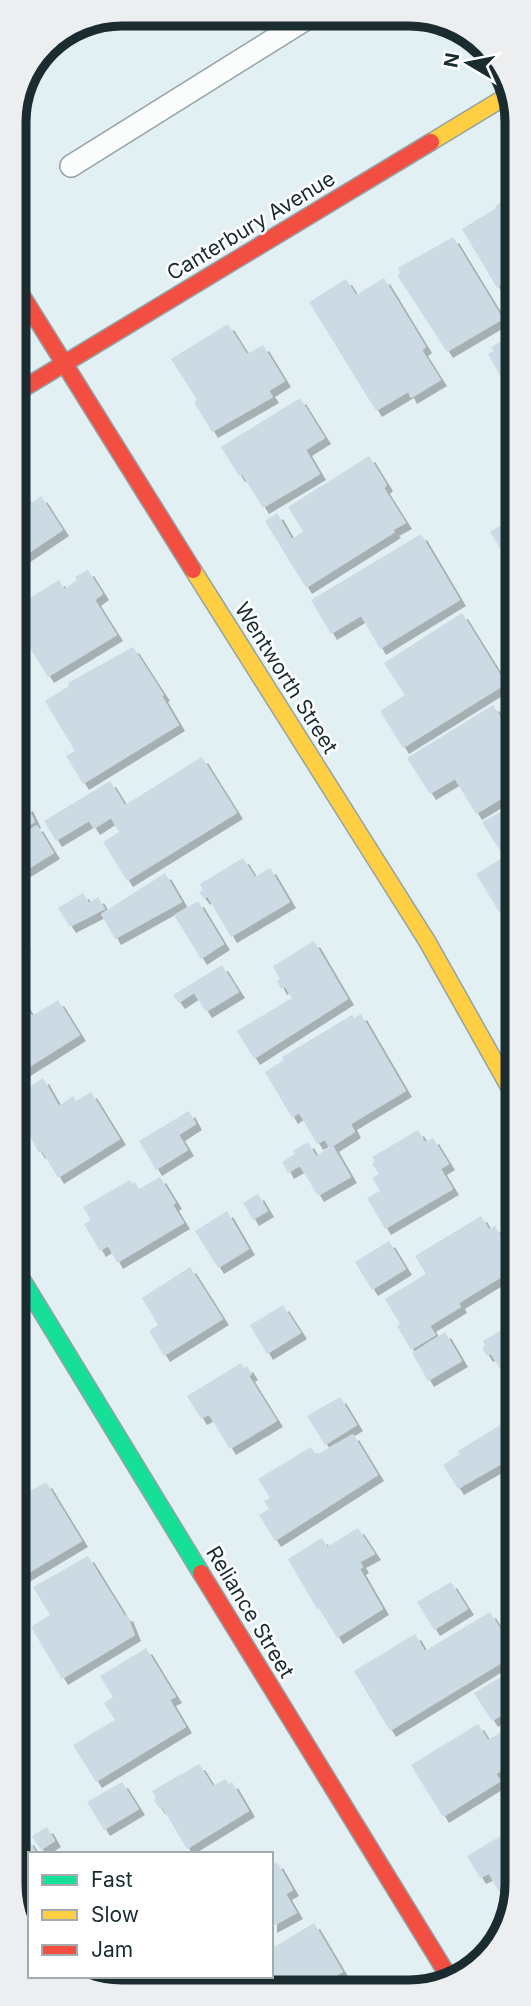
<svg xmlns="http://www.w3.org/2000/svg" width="531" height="2006" font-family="Inter,sans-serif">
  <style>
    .building { fill: #ccdae4; filter: url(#shadow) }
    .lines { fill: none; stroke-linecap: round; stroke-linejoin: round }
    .lane-casing { stroke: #94a2a6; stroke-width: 24 }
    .fast-casing { stroke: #94a2a6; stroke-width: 19 }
    .slow-casing { stroke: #94a2a6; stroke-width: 19 }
    .jam-casing { stroke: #94a2a6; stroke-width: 19 }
    .lane { stroke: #fbfdfd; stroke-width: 21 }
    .fast { stroke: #16e098; stroke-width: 16 }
    .slow { stroke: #ffcf43; stroke-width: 16 }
    .jam { stroke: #f24e42; stroke-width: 16 }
    .labels { text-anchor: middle; stroke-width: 5; stroke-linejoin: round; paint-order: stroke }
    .street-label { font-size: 21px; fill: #1b2c31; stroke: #fff }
    .rim { fill: none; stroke: #1b2c31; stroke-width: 9 }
  </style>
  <defs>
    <filter id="shadow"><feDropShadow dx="6" dy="6" stdDeviation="0" flood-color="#0004"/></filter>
  </defs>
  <rect width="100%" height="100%" fill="#e2f0f4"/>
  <g class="building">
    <path d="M516 193V310L501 285 497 288 462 229 496 208 495 206Z"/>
    <path d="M453 237 503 319 447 352 397 275 400 273 398 268Z"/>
    <path d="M384 278 426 347 422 350 441 380 411 398 408 392 376 411 309 302 346 279 356 295Z"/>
    <path d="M228 324 247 354 263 345 285 381 269 391 273 397 212 432 194 402 197 400 171 359Z"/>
    <path d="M513 334 516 338V374L502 379 488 354 494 351 491 347Z"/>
    <path d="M300 398 325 438 306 450 320 474 263 508 242 474 239 476 221 447Z"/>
    <path d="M369 456 387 485 384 488 406 523 393 530 395 532 306 588 265 521 277 513 292 539 303 531 288 507Z"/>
    <path d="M17 483 30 504 41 496 63 530 14 563V485Z"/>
    <path d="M516 516V574L490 532Z"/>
    <path d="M421 534 460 600 380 649 361 616 331 634 311 600Z"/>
    <path d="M88 570 103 594 95 600 117 635 48 677 28 645 31 642 16 618 30 609 25 601 59 580 64 589 77 580 75 577Z"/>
    <path d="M462 613 506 684 403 748 380 711 405 695 384 663Z"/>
    <path d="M133 647 164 695 162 696 179 725 83 784 66 756 75 751 45 701 69 686 68 683Z"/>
    <path d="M493 705 501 717 511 711 516 720V790L476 814 455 779 430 794 407 758Z"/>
    <path d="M202 757 237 813 127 881 103 842 119 832 111 818 94 829 89 821 56 841 44 821 110 781 125 805Z"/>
    <path d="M516 804V901L499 912 476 874 504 857 482 822Z"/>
    <path d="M27 805 35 822 19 831 15 822V811Z"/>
    <path d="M37 825 54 853 15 877V838Z"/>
    <path d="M243 858 255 877 270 868 290 902 231 937 207 896 204 899 199 892 203 890 200 884Z"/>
    <path d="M165 873 182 902 115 939 101 914Z"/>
    <path d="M83 893 89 903 98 897 105 909 70 927 58 908Z"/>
    <path d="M198 901 224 944 201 959 174 915Z"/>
    <path d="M15 929 25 946 15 953Z"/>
    <path d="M314 941 348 999 254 1059 237 1031 292 998 285 987 281 989 277 981 280 979 273 966Z"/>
    <path d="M222 965 239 992 206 1012 194 993 179 1003 173 995Z"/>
    <path d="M21 998 32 1016 58 1000 80 1035 15 1076V1002Z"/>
    <path d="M361 1014 406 1091 351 1124 355 1132 333 1146 351 1177 318 1196 300 1166 288 1173 282 1162 295 1154 293 1151 308 1142 316 1156 329 1148 325 1140 317 1144 299 1113 292 1118 265 1072 284 1060 282 1057 352 1015 354 1018Z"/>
    <path d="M43 1078 59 1106 73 1096 76 1101 91 1092 120 1139 58 1178 42 1151 39 1153 15 1108V1096Z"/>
    <path d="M189 1111 196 1124 179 1135 188 1150 156 1170 139 1141Z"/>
    <path d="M418 1130 425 1142 433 1138 449 1164 441 1169 453 1189 385 1229 367 1198 380 1191 372 1178 379 1174 372 1164 375 1162 372 1157Z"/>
    <path d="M160 1177 176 1203 173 1205 184 1223 117 1263 108 1246 100 1251 84 1224 91 1220 83 1207 130 1180 132 1184 135 1182 139 1189Z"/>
    <path d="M258 1194 268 1211 253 1220 243 1203Z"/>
    <path d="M227 1211 249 1249 218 1268 195 1231Z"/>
    <path d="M481 1216 489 1229 495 1226 508 1249 502 1252 513 1270 459 1303 461 1307 430 1326 436 1335 411 1350 397 1326 400 1324 385 1299 426 1274 415 1256Z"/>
    <path d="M389 1241 406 1269 372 1290 355 1262Z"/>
    <path d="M190 1267 223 1319 164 1356 149 1331 158 1325 142 1298Z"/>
    <path d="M283 1305 301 1333 267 1354 250 1325Z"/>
    <path d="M517 1321V1396L491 1354 487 1356 482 1348 485 1346 483 1341Z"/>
    <path d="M445 1332 462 1361 428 1381 412 1353Z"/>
    <path d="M241 1363 244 1368 247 1366 252 1374 249 1376 277 1421 230 1449 209 1415 201 1419 187 1396Z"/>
    <path d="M340 1397 357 1425 325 1445 307 1416Z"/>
    <path d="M502 1424 517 1449V1455L458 1489 443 1465 460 1454 458 1451Z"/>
    <path d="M15 1431 22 1443 15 1447Z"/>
    <path d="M353 1434 378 1475 275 1541 259 1515 269 1509 264 1501 270 1498 258 1479 311 1447 316 1455Z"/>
    <path d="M46 1482 82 1541 15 1581V1500Z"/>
    <path d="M358 1528 375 1554 360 1562 363 1567 360 1569 383 1609 337 1638 319 1608 317 1609 288 1559 322 1538 327 1547Z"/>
    <path d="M88 1556 125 1616 127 1615 135 1635 62 1679 31 1627 50 1615 33 1587Z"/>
    <path d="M451 1582 468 1609 434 1630 417 1602Z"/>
    <path d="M490 1612 516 1654 390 1731 354 1671 415 1634 425 1651Z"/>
    <path d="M146 1648 176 1697 170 1700 186 1727 96 1782 73 1745 115 1720 104 1703 113 1697 100 1676Z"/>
    <path d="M508 1673 517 1687V1706L492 1721 474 1693Z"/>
    <path d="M478 1724 488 1740 502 1731 517 1755V1761L496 1774 501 1781 443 1817 411 1765Z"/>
    <path d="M199 1764 213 1786 225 1779 229 1784 232 1782 249 1811 187 1849 162 1807 159 1808 154 1800 156 1798 152 1791Z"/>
    <path d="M122 1782 139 1809 104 1830 87 1802Z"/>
    <path d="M517 1826V1891L509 1909 489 1874 480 1878 467 1856Z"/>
    <path d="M47 1827 55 1841 41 1850 32 1836Z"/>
    <path d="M28 1839 37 1854H30V1875L15 1884V1846Z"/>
    <path d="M277 1862 293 1890 286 1894 297 1913 271 1927V1866Z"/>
    <path d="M30 1893V1928L16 1901Z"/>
    <path d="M314 1923 343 1972 337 1975 343 1985 345 1984 350 1991 239 1990 230 1976H271V1949Z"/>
  </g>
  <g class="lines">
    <g class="lane-casing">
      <path id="lane" d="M71 166 311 16"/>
    </g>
    <g class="fast-casing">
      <path id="fast" d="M15 1268 201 1573"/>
    </g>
    <g class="slow-casing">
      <g id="slow">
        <path d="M431 142 510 94"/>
        <path d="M193 570 427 941 516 1099"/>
      </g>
    </g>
    <g class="jam-casing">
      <g id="jam">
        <path d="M14 283 193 570"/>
        <path d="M14 394 431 142"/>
        <path d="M201 1573 449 1977"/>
      </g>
    </g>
    <use href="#lane" class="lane"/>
    <use href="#fast" class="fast"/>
    <use href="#slow" class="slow"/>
    <use href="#jam" class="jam"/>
  </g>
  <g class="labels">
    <g class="street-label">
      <text transform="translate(251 226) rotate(-31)" y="7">Canterbury Avenue</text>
      <text transform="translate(286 678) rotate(58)" y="7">Wentworth Street</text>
      <text transform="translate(250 1612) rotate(59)" y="7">Reliance Street</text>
    </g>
  </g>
  <path d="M0 0H531V2006H0ZM122 26H409A96 96 0 0 1 505 122V1884A96 96 0 0 1 409 1980H122A96 96 0 0 1 26 1884V122A96 96 0 0 1 122 26Z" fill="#edeeef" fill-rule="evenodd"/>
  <path class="rim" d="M122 26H409A96 96 0 0 1 505 122V1884A96 96 0 0 1 409 1980H122A96 96 0 0 1 26 1884V122A96 96 0 0 1 122 26Z"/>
  <rect x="28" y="1852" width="245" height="126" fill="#ffffff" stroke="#a4abad" stroke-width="2"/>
  <rect x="42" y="1875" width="35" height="10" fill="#16e098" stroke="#a4abad" stroke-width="2"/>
  <text x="91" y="1887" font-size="21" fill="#1b2c31">Fast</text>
  <rect x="42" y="1910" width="35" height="10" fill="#ffcf43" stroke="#a4abad" stroke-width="2"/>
  <text x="91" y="1922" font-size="21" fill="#1b2c31">Slow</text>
  <rect x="42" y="1945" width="35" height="10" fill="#f24e42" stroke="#a4abad" stroke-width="2"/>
  <text x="91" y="1957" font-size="21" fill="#1b2c31">Jam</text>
  <g transform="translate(468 63) rotate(280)" stroke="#ffffff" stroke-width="5" paint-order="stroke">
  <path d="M0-5L12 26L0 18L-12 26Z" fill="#1b2c31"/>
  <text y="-10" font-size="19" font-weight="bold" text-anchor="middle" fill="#1b2c31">N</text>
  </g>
</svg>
